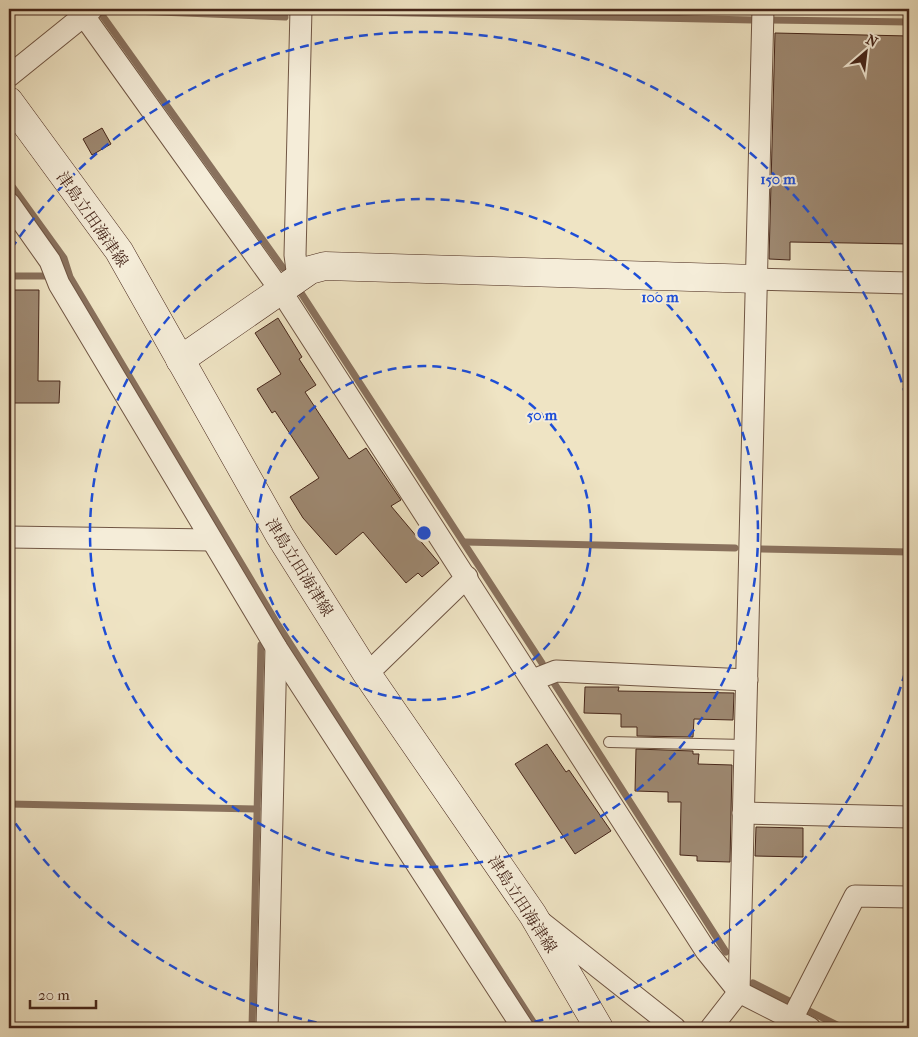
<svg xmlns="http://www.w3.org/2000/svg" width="918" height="1037" font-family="'IM FELL French Canon','Noto Serif JP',serif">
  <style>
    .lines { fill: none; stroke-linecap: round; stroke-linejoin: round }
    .stream { stroke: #89715d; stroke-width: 7 }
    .building { fill: #9e8972; stroke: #46261a }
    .lane-casing { stroke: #705644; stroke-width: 12 }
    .street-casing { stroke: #705644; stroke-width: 23 }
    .secondary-casing { stroke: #46261a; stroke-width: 29 }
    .lane { stroke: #f5edd9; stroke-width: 10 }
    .street { stroke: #f5edd9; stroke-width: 21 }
    .secondary { stroke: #f5edd9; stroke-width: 28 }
    .ring { fill: none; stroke: #1d4ed8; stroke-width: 2.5; stroke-dasharray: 9 6 }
    .labels { text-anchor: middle; stroke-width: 4; stroke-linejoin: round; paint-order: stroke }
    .street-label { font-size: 16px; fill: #46261a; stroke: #f5edd9 }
    .centre { fill: #1d4ed8; stroke: #f5edd9; stroke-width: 2.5 }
    .ring-label { font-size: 15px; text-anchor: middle; font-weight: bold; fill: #1d4ed8; stroke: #f5edd9; stroke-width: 4; stroke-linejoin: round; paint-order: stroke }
  </style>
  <rect width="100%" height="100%" fill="#efe4c4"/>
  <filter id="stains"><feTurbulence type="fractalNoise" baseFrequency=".004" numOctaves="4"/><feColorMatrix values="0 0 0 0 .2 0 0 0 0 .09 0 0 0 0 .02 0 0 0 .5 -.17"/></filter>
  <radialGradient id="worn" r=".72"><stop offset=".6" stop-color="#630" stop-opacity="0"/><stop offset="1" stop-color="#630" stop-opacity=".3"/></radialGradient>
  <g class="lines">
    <g class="stream">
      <path d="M311 11 753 20"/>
      <path d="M771 20 909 22"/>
      <path d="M9 182 64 258 70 277 278 625 537 1028"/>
      <path d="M283 268 102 15 106 10 285 17"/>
      <path d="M9 276H46"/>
      <path d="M301 293 542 663"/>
      <path d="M464 542 735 548"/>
      <path d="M761 549 909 552"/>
      <path d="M554 683 726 952"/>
      <path d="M9 804 257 809"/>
      <path d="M753 983 793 1003"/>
      <path d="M809 1011 843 1028"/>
      <path d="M252 1028 261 645"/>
    </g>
  </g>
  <g class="building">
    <path d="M775 33 909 36V244L790 242V260L769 259Z"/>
    <path d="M102 128 111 144 92 155 83 139Z"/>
    <path d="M9 290H39L38 381H60L59 403H9Z"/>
    <path d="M278 318 302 357 299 359 316 385 305 392 349 459 366 448 401 500 391 506 439 563 422 577 418 573 406 583 363 532 336 555 303 518 290 497 319 478 275 411 272 413 257 389 281 374 255 333Z"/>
    <path d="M585 687H619L618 691 734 693 733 720 694 719 693 737 637 736V727H621V714L584 713Z"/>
    <path d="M547 744 566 772 569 770 611 831 575 854 515 764Z"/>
    <path d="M636 749 693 751V754H699L698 764 732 765 730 862 697 861V856L680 855 681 802H668V792L635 791Z"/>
    <path d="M756 827 803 828V857L755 856Z"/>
  </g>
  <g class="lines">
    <g class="lane-casing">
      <path id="lane" d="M609 742 745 745"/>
    </g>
    <g class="street-casing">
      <g id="street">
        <path d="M79 9 281 291 706 951 739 992 810 1028"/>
        <path d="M9 76 92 9"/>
        <path d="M9 203 50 261 59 284 276 647 523 1028"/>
        <path d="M298 278 295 255 301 9"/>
        <path d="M757 279 909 283"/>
        <path d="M9 537 211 540"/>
        <path d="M367 674 467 577"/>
        <path d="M533 680 556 671 747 680"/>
        <path d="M743 813 909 817"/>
        <path d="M541 922 675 1028"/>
        <path d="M792 1019 855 896 909 897"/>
        <path d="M267 1028 276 647"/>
        <path d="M711 1028 739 992 763 9"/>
      </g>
    </g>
    <g class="secondary-casing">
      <g id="secondary">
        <path d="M9 101 119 251 280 536 367 674 533 915 599 1028"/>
        <path d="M180 360 310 270 325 266 757 279"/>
      </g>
    </g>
    <use href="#lane" class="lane"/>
    <use href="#street" class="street"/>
    <use href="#secondary" class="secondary"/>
  </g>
  <g class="ring">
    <circle cx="424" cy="533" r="167"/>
    <circle cx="424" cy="533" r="334"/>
    <path d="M909 658A501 501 0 0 1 502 1028M346 1028A501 501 0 0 1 11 817M11 249A501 501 0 0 1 909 408"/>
  </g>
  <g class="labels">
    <g class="street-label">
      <text transform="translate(93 219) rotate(55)" y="6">津島立田海津線</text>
      <text transform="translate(300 567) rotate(58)" y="6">津島立田海津線</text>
      <text transform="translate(523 904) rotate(57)" y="6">津島立田海津線</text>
    </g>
  </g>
  <circle cx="424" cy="533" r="8" class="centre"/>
  <g class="ring-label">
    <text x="778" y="184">150 m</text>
    <text x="660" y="302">100 m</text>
    <text x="542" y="420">50 m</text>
  </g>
  <rect width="918" height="1037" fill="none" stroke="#efe4c4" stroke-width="30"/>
  <rect x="10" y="10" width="898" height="1017" fill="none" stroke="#46261a" stroke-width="2.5"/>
  <rect x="15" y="15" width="888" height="1007" fill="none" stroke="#46261a"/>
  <g transform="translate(866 52) rotate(28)" stroke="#f5edd9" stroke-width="4" paint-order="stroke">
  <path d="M0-4L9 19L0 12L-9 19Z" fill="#46261a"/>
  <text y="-8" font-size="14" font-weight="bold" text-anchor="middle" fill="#46261a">N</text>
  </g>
  <path d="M30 1000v8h66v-8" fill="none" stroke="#46261a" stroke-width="2.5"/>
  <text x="38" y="1000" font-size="15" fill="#46261a" stroke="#f5edd9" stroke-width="4" paint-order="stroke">20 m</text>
  <rect width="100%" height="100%" filter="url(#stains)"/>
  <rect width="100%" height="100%" fill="url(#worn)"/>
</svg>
